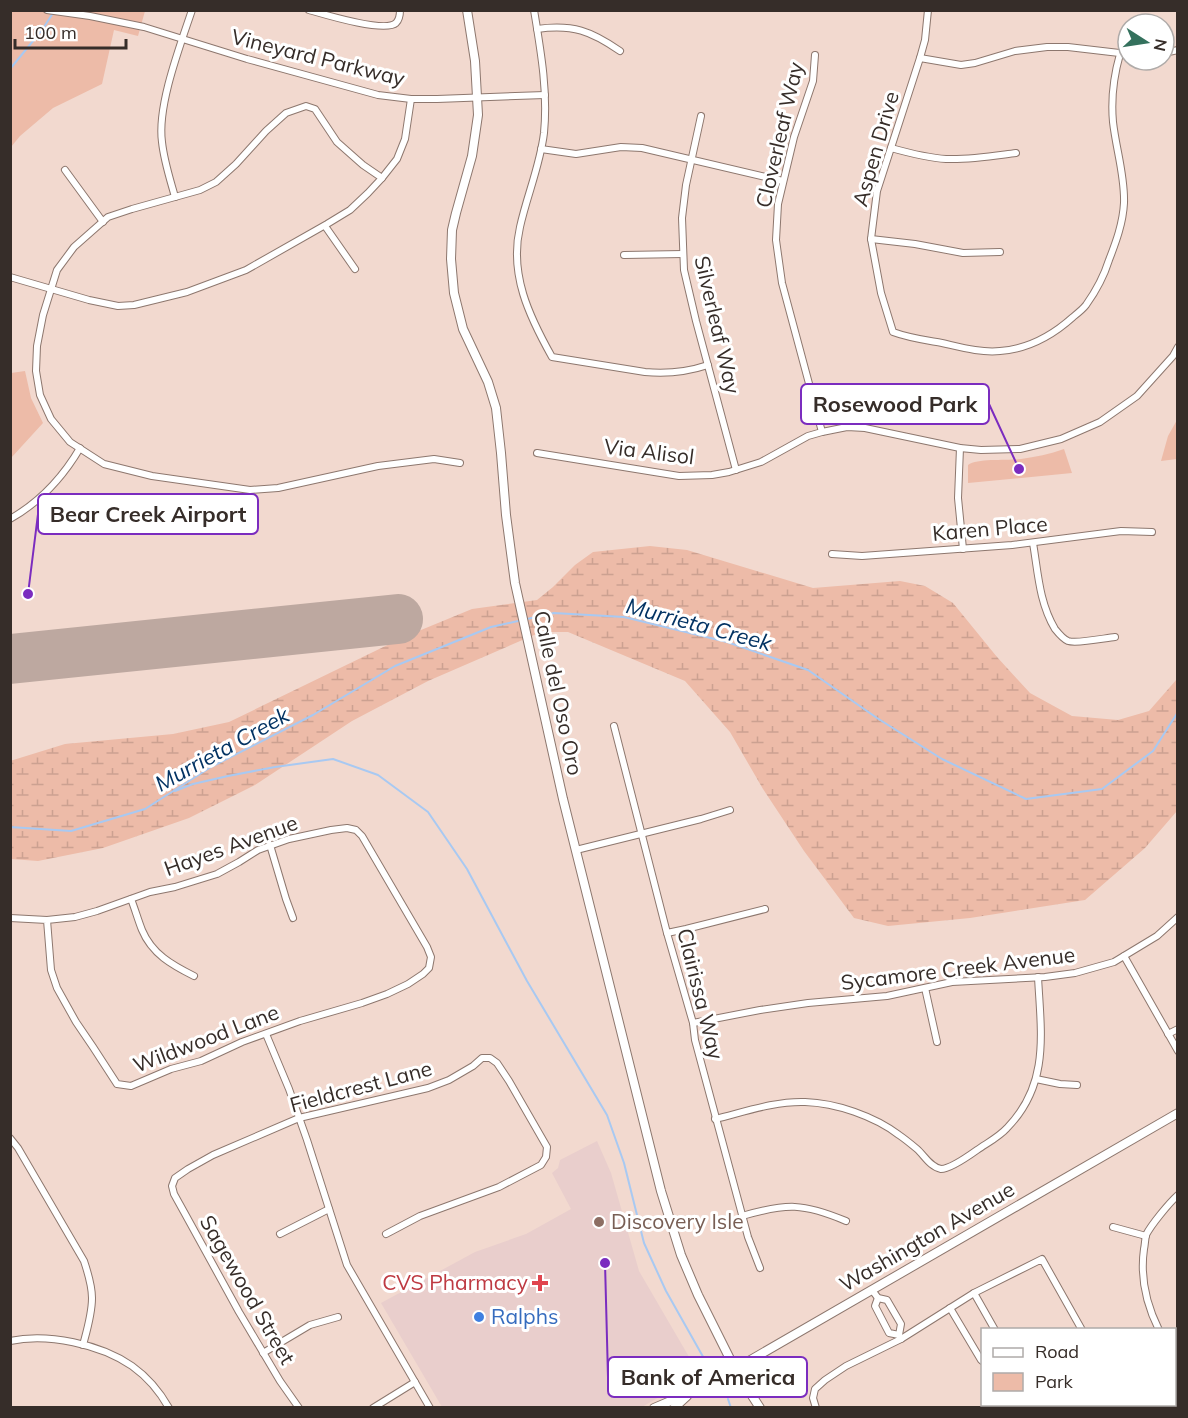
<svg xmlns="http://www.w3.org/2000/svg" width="1188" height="1418" font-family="Mulish,sans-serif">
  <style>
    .commercial { fill: #e9cecc }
    .wetland { fill: url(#wetland-marsh) }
    .park { fill: #edbba8 }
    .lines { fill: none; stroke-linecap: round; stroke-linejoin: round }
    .stream { stroke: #a8c9f2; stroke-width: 2 }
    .runway { stroke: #bda8a0; stroke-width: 50 }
    .street-casing { stroke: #8d776e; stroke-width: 8 }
    .secondary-casing { stroke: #8d776e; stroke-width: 10 }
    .street { stroke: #fff; stroke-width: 6 }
    .secondary { stroke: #fff; stroke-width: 8 }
    .education-dot { fill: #8d6e63; stroke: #fff; stroke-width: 2 }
    .health-dot { fill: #e0444e; stroke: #fff; stroke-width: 2 }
    .shop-dot { fill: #3f7fe0; stroke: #fff; stroke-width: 2 }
    .labels { text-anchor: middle; stroke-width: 6; stroke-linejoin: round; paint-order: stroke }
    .street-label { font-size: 21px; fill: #362d29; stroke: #fff }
    .education-label { font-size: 21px; fill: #785e54; stroke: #fff; text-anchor: start }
    .health-label { font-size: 21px; fill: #be3a42; stroke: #fff; text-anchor: end }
    .shop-label { font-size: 21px; fill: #366cbe; stroke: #fff; text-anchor: start }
    .water-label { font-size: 22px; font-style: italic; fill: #033363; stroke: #fff }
    .leader { fill: none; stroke: #7b2cbf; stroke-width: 2 }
    .callout-dot { fill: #7b2cbf; stroke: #fff; stroke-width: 2 }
    .callout { fill: #fff; stroke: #7b2cbf; stroke-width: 2 }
    .callout-label { font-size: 22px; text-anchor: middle; font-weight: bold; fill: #362d29 }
  </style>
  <defs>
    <pattern id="wetland-marsh" width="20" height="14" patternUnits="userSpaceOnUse" patternTransform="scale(1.5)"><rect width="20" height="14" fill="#edbba8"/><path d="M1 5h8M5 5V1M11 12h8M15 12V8" fill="none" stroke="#cca191"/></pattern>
  </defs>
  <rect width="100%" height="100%" fill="#f2d9cf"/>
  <path class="commercial" d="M597 1141 611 1173 639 1271 699 1374 642 1407H442L381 1303 475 1252 526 1234 571 1209 552 1173 558 1168 560 1160Z"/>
  <path class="wetland" d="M650 546 687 550 813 588 900 581 925 586 953 603 997 657 1030 693 1072 716 1118 720 1149 711 1177 679V811L1145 848 1085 900 970 918 888 926 854 918 804 851 763 789 730 732 685 681 568 632H541L428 681 352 721 255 785 189 818 103 848 38 861 11 859 10 761 65 744 173 734 229 722 404 637 472 609 537 600 553 587 575 565 593 552Z"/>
  <g class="park">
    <path d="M11 11H145L138 36 114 30 102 84 53 108 20 136 11 147Z"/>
    <path d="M25 371 31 398 43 423 11 458V373Z"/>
    <path d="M1177 420V459L1161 461 1168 436Z"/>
    <path d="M1064 449 1072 473 968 483V465C978 458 1007 461 1021 459 1035 457 1050 454 1064 449Z"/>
  </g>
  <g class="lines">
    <g class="stream">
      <path d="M10 69 42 30 53 13"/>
      <path d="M175 791 193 784 228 776 275 767 333 759 378 775 428 812 467 869 527 981 607 1115 624 1163 644 1243 666 1291 706 1362"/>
      <path d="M10 827 71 831 145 809 211 767 313 715 395 666 491 627 554 613 624 617 727 642 808 670 877 718 942 759 1026 799 1102 789 1153 751 1178 712"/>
      <path d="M728 1399 731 1408"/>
    </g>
    <path class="runway" d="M10 659 398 619"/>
    <g class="street-casing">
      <g id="street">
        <path d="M47 10 90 16 144 27 247 59 378 95 411 99H437L545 95"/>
        <path d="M309 10C323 14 385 33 396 23 399 20 400 15 400 10"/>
        <path d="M534 10C541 52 548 92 544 133 540 166 527 195 520 227 509 274 529 316 552 357L645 372C666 374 687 372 708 365"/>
        <path d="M928 10 925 40 920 58 877 191 871 239 881 293 893 332C909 338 925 340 942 343 960 347 981 353 1000 351 1028 349 1053 335 1073 317 1078 313 1083 309 1086 305 1096 291 1104 276 1109 260 1116 242 1123 223 1124 203 1125 176 1116 149 1113 122 1111 100 1114 75 1120 54"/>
        <path d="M537 29C573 24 591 31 620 51"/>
        <path d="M1164 53 1178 50"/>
        <path d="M815 55 813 81 794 137 778 204 776 240 782 283 822 432"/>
        <path d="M920 58 961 65 975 63 1015 51 1047 47H1068L1128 54"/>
        <path d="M701 116 686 185 682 218 684 270 696 321 736 470"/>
        <path d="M891 148C909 153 928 158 946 159 970 160 993 156 1016 153"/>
        <path d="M541 149 576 154 621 147 642 148 783 181"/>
        <path d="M65 170 103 222"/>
        <path d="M382 178 363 165 337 142 315 109 306 106 286 113 266 131 236 164 216 182 200 190 132 209 108 217 74 247 57 270 43 315 37 346 36 371 40 395 51 419 70 442 104 464 152 476 250 490 278 488 378 466 434 459 460 463"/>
        <path d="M175 197C170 179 164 161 162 142 157 106 180 46 192 10"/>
        <path d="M325 226 355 269"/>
        <path d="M871 239 915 244 963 253 1000 252"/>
        <path d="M624 255 683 254"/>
        <path d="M10 277 89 300 118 306 134 305 187 292 246 270 327 224 350 210 368 193 382 178 397 159 405 139 411 99"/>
        <path d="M960 448 958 498 963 549"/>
        <path d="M537 453 679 476 712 475 729 472 761 462 808 436 822 432 847 427 865 428 960 448 981 450 1020 449 1061 439 1100 422 1137 396 1173 356 1178 347"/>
        <path d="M10 519C40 502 63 477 80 448"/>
        <path d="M1033 543C1038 572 1039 602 1055 629 1059 634 1063 639 1068 641 1077 644 1105 638 1115 637"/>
        <path d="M832 554 862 556 1012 545 1121 531 1152 532"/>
        <path d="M614 726 667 933 693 1023 695 1040 748 1237 760 1268"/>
        <path d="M270 845 286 899 293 918"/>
        <path d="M576 850 701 819 730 810"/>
        <path d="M131 899C135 909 138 920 142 930 152 954 172 965 194 976"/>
        <path d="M10 918 47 920 75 917 97 911 150 892 175 887 217 874 239 862 258 850 289 839 331 830 347 828 356 830 362 836 427 947 431 957 429 968 423 974 408 984 387 994 362 1003 300 1021 242 1042 201 1061 171 1069 131 1086 117 1084 93 1047 76 1022 57 988 51 970 47 920"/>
        <path d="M667 933 686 929 765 909"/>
        <path d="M1124 956 1178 1051"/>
        <path d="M925 988 937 1042"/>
        <path d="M693 1023 760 1010 808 1003 887 996 952 982 1045 977 1075 973 1114 962 1157 936 1178 917"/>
        <path d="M266 1034 289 1089 307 1140 347 1265 430 1408"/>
        <path d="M1168 1034 1178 1029"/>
        <path d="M1036 1079 1060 1084 1077 1085"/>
        <path d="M715 1119C744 1112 775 1101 805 1102 836 1103 874 1116 899 1135 905 1139 911 1144 917 1149 924 1155 930 1167 941 1169 950 1169 970 1155 977 1150 987 1143 999 1137 1007 1128 1050 1084 1041 1033 1038 977"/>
        <path d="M10 1138 18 1148 84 1261C88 1273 92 1286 92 1298 92 1314 87 1330 83 1345"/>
        <path d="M742 1216C787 1203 803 1203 846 1221"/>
        <path d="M1113 1227 1146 1236"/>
        <path d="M280 1234 329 1209"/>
        <path d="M872 1290 878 1298 887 1300 901 1324 899 1335 901 1339"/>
        <path d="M974 1293 995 1330"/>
        <path d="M878 1298 875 1306 889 1333 899 1335"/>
        <path d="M950 1308 981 1360 982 1361"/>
        <path d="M1159 1330C1146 1304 1140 1277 1144 1249 1145 1245 1145 1239 1146 1235 1151 1225 1169 1203 1178 1195"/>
        <path d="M10 1341C48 1333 100 1344 132 1366 146 1376 160 1392 169 1408"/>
        <path d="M263 1353 310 1325 338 1317"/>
        <path d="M1174 1358 1178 1365"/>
        <path d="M1040 1404 1042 1408"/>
        <path d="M299 1408 280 1381 239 1312 184 1212 174 1194 172 1186 175 1178 188 1169 213 1155 299 1118 428 1088 449 1080 473 1066 482 1058H490L497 1063 509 1081 547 1147 546 1157 541 1165 499 1187 420 1216 386 1234"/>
        <path d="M373 1408 415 1382"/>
        <path d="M816 1408 813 1398 815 1389 825 1380 846 1366 901 1339 974 1293 1042 1259 1082 1330"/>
        <path d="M1104 1408 1109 1404"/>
      </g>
    </g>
    <g class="secondary-casing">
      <g id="secondary">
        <path d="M467 10 475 61 478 115 472 156 456 213 452 230 451 259 454 293 463 329 488 382 496 408 501 453 506 515 515 583 563 799 661 1191 681 1255 698 1295 735 1369 760 1408"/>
        <path d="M654 1408 694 1391 735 1369 1178 1113"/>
        <path d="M674 1408 687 1396"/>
      </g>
    </g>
    <use href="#street" class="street"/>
    <use href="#secondary" class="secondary"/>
  </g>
  <circle class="education-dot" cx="599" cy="1222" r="6"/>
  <path class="health-dot" d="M537 1274h6v6h6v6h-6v6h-6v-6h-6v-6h6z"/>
  <circle class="shop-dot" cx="479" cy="1317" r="6"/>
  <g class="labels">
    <g class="street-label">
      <text transform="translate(318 58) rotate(14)" y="7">Vineyard Parkway</text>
      <text transform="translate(780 135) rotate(-77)" y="7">Cloverleaf Way</text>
      <text transform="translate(876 149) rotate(-74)" y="7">Aspen Drive</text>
      <text transform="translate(717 325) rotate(77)" y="7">Silverleaf Way</text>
      <text transform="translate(649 452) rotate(7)" y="7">Via Alisol</text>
      <text transform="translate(990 529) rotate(-5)" y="7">Karen Place</text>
      <text transform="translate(558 693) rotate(78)" y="7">Calle del Oso Oro</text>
      <text transform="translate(231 846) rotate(-20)" y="7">Hayes Avenue</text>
      <text transform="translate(958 969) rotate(-7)" y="7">Sycamore Creek Avenue</text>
      <text transform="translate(700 994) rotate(76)" y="7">Clairissa Way</text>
      <text transform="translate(206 1039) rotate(-21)" y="7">Wildwood Lane</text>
      <text transform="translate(361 1087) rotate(-15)" y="7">Fieldcrest Lane</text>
      <text transform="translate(927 1237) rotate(-30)" y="7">Washington Avenue</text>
      <text transform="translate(247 1290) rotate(60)" y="7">Sagewood Street</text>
    </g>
    <g class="education-label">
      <text x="611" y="1229">Discovery Isle</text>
    </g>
    <g class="health-label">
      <text x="528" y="1290">CVS Pharmacy</text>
    </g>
    <g class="shop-label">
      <text x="491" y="1324">Ralphs</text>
    </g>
    <g class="water-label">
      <text transform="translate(699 624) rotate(15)" y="8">Murrieta Creek</text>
      <text transform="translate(222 749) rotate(-29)" y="8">Murrieta Creek</text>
    </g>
  </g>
  <path class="leader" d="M1019 469L989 404M28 594L38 514M605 1263L608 1377"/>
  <g class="callout-dot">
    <circle cx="1019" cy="469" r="6"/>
    <circle cx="28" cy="594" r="6"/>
    <circle cx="605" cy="1263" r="6"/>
  </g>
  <g class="callout">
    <rect x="801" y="384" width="188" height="40" rx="6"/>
    <rect x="38" y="494" width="220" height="40" rx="6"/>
    <rect x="608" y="1357" width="199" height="40" rx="6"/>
  </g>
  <g class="callout-label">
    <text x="895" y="412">Rosewood Park</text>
    <text x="148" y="522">Bear Creek Airport</text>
    <text x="708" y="1385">Bank of America</text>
  </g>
  <rect width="1188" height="1418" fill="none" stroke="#362d29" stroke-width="24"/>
  <rect x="981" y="1328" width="195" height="78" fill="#ffffff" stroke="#afaba9" stroke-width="1.5"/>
  <rect x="993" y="1348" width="30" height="9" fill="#ffffff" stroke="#afaba9" stroke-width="1.5"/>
  <text x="1035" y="1358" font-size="18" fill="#362d29">Road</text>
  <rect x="993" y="1373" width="30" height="18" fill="#edbba8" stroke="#afaba9" stroke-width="1.5"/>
  <text x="1035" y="1388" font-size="18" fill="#362d29">Park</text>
  <g transform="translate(1146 42) rotate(102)"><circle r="28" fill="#ffffff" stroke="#afaba9" stroke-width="1.5"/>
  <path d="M0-4.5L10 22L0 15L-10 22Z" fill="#34715d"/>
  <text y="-9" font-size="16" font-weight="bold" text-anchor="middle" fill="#362d29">N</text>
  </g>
  <path d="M15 39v9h111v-9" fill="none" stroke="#362d29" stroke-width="3"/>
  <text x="24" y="39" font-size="18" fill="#362d29" stroke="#ffffff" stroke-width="4.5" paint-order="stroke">100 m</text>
</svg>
